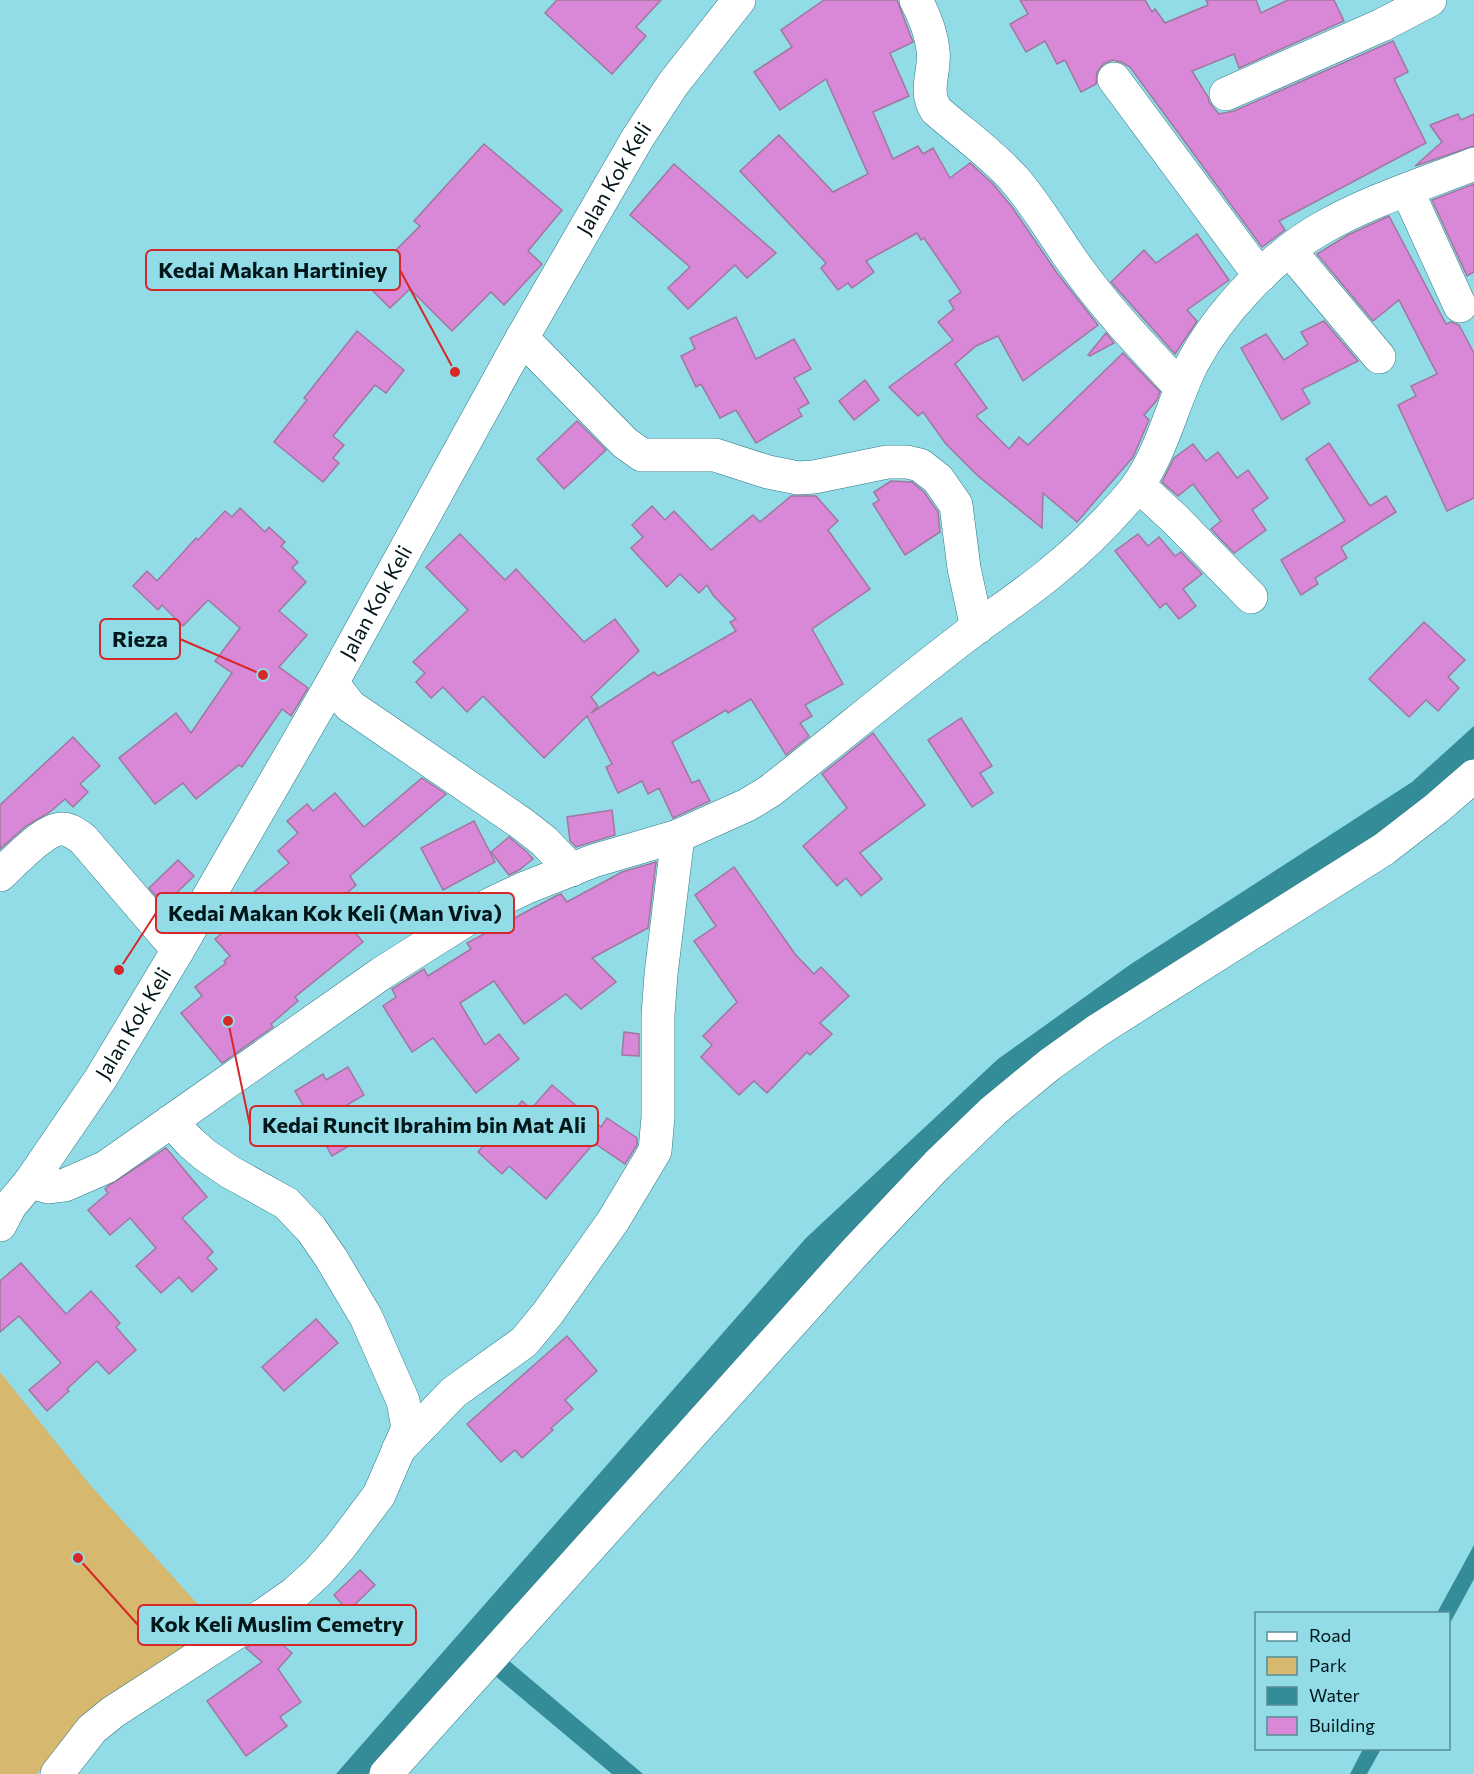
<svg xmlns="http://www.w3.org/2000/svg" width="1474" height="1774" font-family="Commissioner,sans-serif">
  <style>
    .green { fill: #d6b86e }
    .water { fill: #338c98 }
    .building { fill: #d888d6; stroke: #a0779f; stroke-width: 1.5 }
    .lines { fill: none; stroke-linecap: round; stroke-linejoin: round }
    .minor-casing { stroke: #2d7984; stroke-width: 34 }
    .minor { stroke: #fff; stroke-width: 33 }
    .labels { text-anchor: middle; stroke-width: 5; stroke-linejoin: round; paint-order: stroke }
    .street-label { font-size: 21px; fill: #011619; stroke: #92dce8 }
    .leader { fill: none; stroke: #d62828; stroke-width: 2 }
    .callout-dot { fill: #d62828; stroke: #92dce8; stroke-width: 2 }
    .callout { fill: #92dce8; stroke: #d62828; stroke-width: 2 }
    .callout-label { font-size: 22px; text-anchor: middle; font-weight: bold; fill: #011619 }
  </style>
  <rect width="100%" height="100%" fill="#92dce8"/>
  <path class="green" d="M0 1372 91 1486 221 1630 90 1713 37 1774H0Z"/>
  <g class="water">
    <path d="M1474 726V766L1410 824 1022 1071 489 1644 643 1774H612L475 1659 368 1774H336L806 1238 998 1059 1131 964 1412 782Z"/>
    <path d="M1474 1545V1579L1449 1625 1448 1614 1437 1613Z"/>
    <path d="M1363 1749H1381L1367 1774H1350Z"/>
  </g>
  <g class="building">
    <path d="M557 0H661L636 27 646 36 612 74 545 13Z"/>
    <path d="M824 0H897L913 42 890 53 909 96 873 112 893 159 918 146 923 154 933 148 950 178 970 163 993 184 1012 207 1057 273 1098 325 1023 381 998 336 976 346 955 364 987 408 976 416 1009 449 1019 437 1028 445 1123 353 1160 392 1157 400 1144 415 1149 420 1133 457 1077 522 1043 493 1042 528 978 476 946 444 923 412 918 416 889 387 953 340 938 322 954 309 949 301 961 292 924 238 921 240 917 233 866 261 874 272 852 288 848 283 838 290 821 268 826 263 740 171 779 135 833 192 868 174 826 79 780 110 754 72 792 47 781 30Z"/>
    <path d="M1020 0H1145L1152 12 1155 9 1165 23 1208 5 1206 0H1256L1261 13 1288 0H1334L1344 21 1239 68 1234 54 1192 71 1208 97 1209 102 1219 114 1234 111 1393 41 1408 72 1394 79 1426 143 1279 221 1285 230 1262 247 1130 67 1121 62 1112 60 1103 64 1097 72 1096 84 1081 92 1065 60 1057 64 1045 41 1026 52 1010 24 1028 14Z"/>
    <path d="M1458 114 1461 120 1474 114V146L1415 166 1442 142 1430 125Z"/>
    <path d="M484 144 562 210 528 251 542 264 504 305 491 292 452 331 410 289 390 308 372 290 393 270 385 261 420 226 414 221Z"/>
    <path d="M674 164 776 253 747 278 735 265 688 309 668 288 690 267 630 215Z"/>
    <path d="M1474 184V272L1467 276 1432 200Z"/>
    <path d="M1389 216 1446 324 1451 322 1459 325 1474 353V498L1447 511 1398 405 1416 396 1411 386 1437 374 1399 300 1373 321 1317 254 1348 235Z"/>
    <path d="M1197 234 1229 280 1187 310 1197 321 1175 354 1111 282 1144 250 1156 263Z"/>
    <path d="M736 317 756 359 794 339 811 369 794 378 809 403 798 409 802 416 756 443 736 410 720 418 701 384 696 387 681 356 695 349 690 338Z"/>
    <path d="M1324 321 1358 361 1302 389 1310 403 1282 420 1241 348 1266 334 1284 360 1308 344 1301 332Z"/>
    <path d="M357 331 404 370 386 393 375 385 333 436 344 445 333 458 339 463 323 482 274 442 307 400 304 398Z"/>
    <path d="M1106 333 1114 343 1090 356 1088 355Z"/>
    <path d="M865 380 879 400 854 420 839 401Z"/>
    <path d="M577 421 606 450 564 489 537 459Z"/>
    <path d="M1329 443 1370 506 1386 496 1396 512 1341 547 1347 558 1315 578 1318 584 1301 595 1281 560 1345 521 1306 459Z"/>
    <path d="M1193 444 1206 461 1218 452 1237 478 1248 470 1268 498 1252 510 1266 530 1234 553 1211 529 1221 521 1193 484 1178 496 1162 482 1174 458Z"/>
    <path d="M891 481 912 482 924 492 938 512 940 532 905 555 873 504 879 500 874 492Z"/>
    <path d="M791 496H816L838 521 828 530 870 589 812 629 843 684 805 705 812 716 800 723 809 736 786 755 751 699 728 713 726 710 672 742 692 783 699 780 710 801 673 818 659 788 648 794 642 781 618 793 606 767 612 764 587 716 544 758 483 696 467 712 443 687 431 698 416 682 425 673 413 662 468 610 426 567 460 534 505 580 516 569 584 642 615 619 639 651 591 697 598 706 591 713 654 672 658 676 736 631 730 622 736 619 713 595 707 585 699 593 680 574 667 587 631 548 643 537 632 525 652 506 665 520 674 511 711 550 753 515 760 522Z"/>
    <path d="M240 508 265 532 269 527 285 542 281 546 298 562 292 568 306 582 279 611 307 635 279 667 308 688 291 716 282 709 242 767 239 765 196 799 183 783 155 804 119 758 176 713 191 733 232 673 215 661 240 628 208 600 183 626 162 605 158 610 133 586 147 571 157 581 196 538 198 540 225 511 232 517Z"/>
    <path d="M1138 534 1148 546 1159 537 1175 556 1181 552 1202 574 1183 589 1196 606 1179 619 1166 603 1160 608 1115 551Z"/>
    <path d="M1424 622 1465 660 1448 677 1459 688 1438 711 1426 700 1409 717 1369 679Z"/>
    <path d="M961 718 992 766 980 773 993 793 972 807 928 740Z"/>
    <path d="M873 733 925 805 860 853 882 879 861 896 846 878 837 886 803 846 847 808 822 774Z"/>
    <path d="M73 737 100 766 80 784 88 792 73 807 65 799 50 812 26 826 0 849V805Z"/>
    <path d="M422 778 446 794 350 876 356 885 332 906 363 942 295 997 298 1001 271 1024 273 1027 222 1063 181 1013 202 996 195 987 226 963 224 961 230 956 215 939 226 930 219 921 289 863 278 851 298 833 287 821 307 804 313 811 335 793 364 827Z"/>
    <path d="M612 810 615 835 576 847 570 841 567 817Z"/>
    <path d="M474 821 495 862 443 890 421 848Z"/>
    <path d="M509 837 527 852 533 859 519 870 509 875 491 852Z"/>
    <path d="M178 860 194 876 164 905 149 888Z"/>
    <path d="M656 862 648 928 592 958 616 982 581 1009 566 994 524 1024 494 981 460 1003 485 1045 499 1034 519 1059 476 1093 433 1038 412 1052 383 1006 396 997 392 989 424 969 428 976 471 949 467 943 556 896 561 894 567 902 622 872Z"/>
    <path d="M734 867 795 954 814 974 821 967 849 996 820 1023 832 1034 810 1055 807 1052 767 1093 754 1081 739 1095 701 1057 712 1045 703 1036 737 1002 694 941 716 926 695 895Z"/>
    <path d="M624 1032 639 1034V1056L622 1055Z"/>
    <path d="M348 1067 364 1095 345 1106 364 1137 332 1156 295 1091 323 1074 326 1080Z"/>
    <path d="M552 1085 601 1127 607 1118 637 1138V1145L625 1164 594 1143 546 1199 509 1166 502 1174 478 1152 522 1101 531 1109Z"/>
    <path d="M166 1148 207 1197 182 1218 213 1252 207 1258 217 1269 192 1292 179 1277 161 1293 136 1266 156 1248 130 1218 110 1235 88 1210 108 1193 105 1189 108 1186Z"/>
    <path d="M21 1263 66 1314 91 1291 120 1323 116 1327 136 1350 109 1374 97 1361 67 1389 69 1391 47 1411 29 1390 61 1363 19 1316 0 1332V1281Z"/>
    <path d="M316 1319 338 1343 284 1391 262 1367Z"/>
    <path d="M567 1336 597 1371 565 1400 573 1409 551 1428 553 1430 522 1458 515 1450 501 1462 467 1424Z"/>
    <path d="M360 1570 375 1585 348 1611 334 1595Z"/>
    <path d="M269 1633 292 1653 278 1669 301 1702 280 1717 287 1726 246 1756 207 1701 262 1662 246 1648Z"/>
  </g>
  <g class="lines">
    <g class="minor-casing">
      <g id="minor">
        <path d="M916 0C924 15 931 32 933 50 936 71 923 90 936 110 962 133 992 154 1015 180 1040 209 1058 243 1081 273 1111 314 1146 350 1180 387"/>
        <path d="M1114 79 1260 276"/>
        <path d="M1226 94 1382 25 1430 0"/>
        <path d="M1407 190 1460 306"/>
        <path d="M1290 251 1379 357"/>
        <path d="M522 338 625 443 642 455H715L768 472 798 478 814 477 887 462H907L920 465 938 479 956 505 964 568 977 628"/>
        <path d="M1138 485 1176 520 1251 597"/>
        <path d="M332 683 350 706 521 823 544 841 572 870"/>
        <path d="M0 875C14 862 43 830 61 829 69 828 77 835 83 839L178 950"/>
        <path d="M30 1182 49 1187 65 1185 106 1167 382 973 491 904 525 888 593 861 678 836 747 805 770 791C839 737 906 681 976 628 1002 609 1029 591 1054 570 1080 549 1105 524 1127 499 1161 461 1170 408 1192 364 1219 313 1272 256 1322 228 1369 201 1423 184 1474 164"/>
        <path id="s1" d="M0 1225 10 1206 30 1182 101 1078 178 950 332 683 522 338 637 139 673 84 739 0"/>
        <path d="M398 1450 454 1392 524 1342 548 1313 613 1221 655 1151 658 1117V1015L661 974 678 836"/>
        <path d="M57 1774 92 1729 113 1712 268 1612 295 1593 318 1572 340 1547 379 1495 408 1428 403 1401 366 1317 331 1258 311 1229 286 1203 230 1172 205 1155 190 1142 171 1121"/>
        <path d="M386 1774 855 1252 937 1165 993 1111 1049 1065 1098 1030 1384 849 1437 808 1474 776"/>
      </g>
    </g>
    <use href="#minor" class="minor"/>
  </g>
  <g class="labels">
    <g class="street-label">
      <text dy="7" stroke="none"><textPath href="#s1" startOffset="1214">Jalan Kok Keli</textPath></text>
      <text dy="7" stroke="none"><textPath href="#s1" startOffset="728">Jalan Kok Keli</textPath></text>
      <text dy="7" stroke="none"><textPath href="#s1" startOffset="242">Jalan Kok Keli</textPath></text>
    </g>
  </g>
  <path class="leader" d="M455 372L400 270M263 675L180 639M119 970L156 913M228 1021L250 1126M78 1558L138 1625"/>
  <g class="callout-dot">
    <circle cx="455" cy="372" r="6"/>
    <circle cx="263" cy="675" r="6"/>
    <circle cx="119" cy="970" r="6"/>
    <circle cx="228" cy="1021" r="6"/>
    <circle cx="78" cy="1558" r="6"/>
  </g>
  <g class="callout">
    <rect x="146" y="250" width="254" height="40" rx="6"/>
    <rect x="100" y="619" width="80" height="40" rx="6"/>
    <rect x="156" y="893" width="358" height="40" rx="6"/>
    <rect x="250" y="1106" width="348" height="40" rx="6"/>
    <rect x="138" y="1605" width="278" height="40" rx="6"/>
  </g>
  <g class="callout-label">
    <text x="273" y="278">Kedai Makan Hartiniey</text>
    <text x="140" y="647">Rieza</text>
    <text x="335" y="921">Kedai Makan Kok Keli (Man Viva)</text>
    <text x="424" y="1133">Kedai Runcit Ibrahim bin Mat Ali</text>
    <text x="277" y="1632">Kok Keli Muslim Cemetry</text>
  </g>
  <rect x="1255" y="1612" width="195" height="138" fill="#92dce8" stroke="#588d95" stroke-width="1.5"/>
  <rect x="1267" y="1632" width="30" height="9" fill="#ffffff" stroke="#588d95" stroke-width="1.5"/>
  <text x="1309" y="1642" font-size="18" fill="#011619">Road</text>
  <rect x="1267" y="1657" width="30" height="18" fill="#d6b86e" stroke="#588d95" stroke-width="1.5"/>
  <text x="1309" y="1672" font-size="18" fill="#011619">Park</text>
  <rect x="1267" y="1687" width="30" height="18" fill="#338c98" stroke="#588d95" stroke-width="1.5"/>
  <text x="1309" y="1702" font-size="18" fill="#011619">Water</text>
  <rect x="1267" y="1717" width="30" height="18" fill="#d888d6" stroke="#588d95" stroke-width="1.5"/>
  <text x="1309" y="1732" font-size="18" fill="#011619">Building</text>
</svg>
